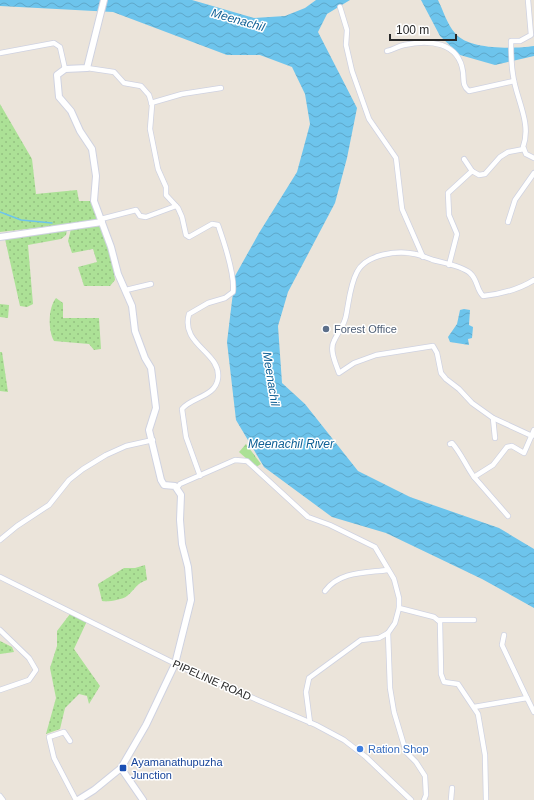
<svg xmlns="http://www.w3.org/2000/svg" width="534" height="800" font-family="Arial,sans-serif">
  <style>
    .grass { fill: url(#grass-dots) }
    .park { fill: url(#park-tufts) }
    .water { fill: url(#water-waves) }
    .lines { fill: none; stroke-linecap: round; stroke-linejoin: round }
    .stream { stroke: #6dc4ec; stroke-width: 1.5 }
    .minor-casing { stroke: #cfd2e1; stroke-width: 6 }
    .secondary-casing { stroke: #cfd2e1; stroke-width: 8 }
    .minor { stroke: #fff; stroke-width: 4.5 }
    .secondary { stroke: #fff; stroke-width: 6 }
    .service-dot { fill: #5c6f8a; stroke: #fff; stroke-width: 1.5 }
    .shop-dot { fill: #3f7fe0; stroke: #fff; stroke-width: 1.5 }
    .transit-dot { fill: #1a4fb4; stroke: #fff; stroke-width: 1.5 }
    .labels { text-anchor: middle; stroke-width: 3; stroke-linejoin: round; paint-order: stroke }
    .service-label { font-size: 11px; fill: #4e5e75; stroke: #fff; text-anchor: start }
    .street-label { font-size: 11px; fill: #282828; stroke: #fff }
    .shop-label { font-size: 11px; fill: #366cbe; stroke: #fff; text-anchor: start }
    .transit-label { font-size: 11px; fill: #164399; stroke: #fff; text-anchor: start }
    .water-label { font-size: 12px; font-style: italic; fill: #0f6095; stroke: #fff }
  </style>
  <defs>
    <pattern id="grass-dots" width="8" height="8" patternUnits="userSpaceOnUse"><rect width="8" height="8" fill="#ace196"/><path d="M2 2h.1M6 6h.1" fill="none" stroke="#94c181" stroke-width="1.8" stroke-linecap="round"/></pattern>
    <pattern id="park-tufts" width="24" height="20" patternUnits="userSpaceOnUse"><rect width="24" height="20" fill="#ace196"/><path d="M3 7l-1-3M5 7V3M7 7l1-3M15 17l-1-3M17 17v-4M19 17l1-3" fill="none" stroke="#94c181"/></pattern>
    <pattern id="water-waves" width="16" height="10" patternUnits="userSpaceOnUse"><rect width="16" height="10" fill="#6dc4ec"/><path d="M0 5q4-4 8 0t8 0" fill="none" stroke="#5ea8ca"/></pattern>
  </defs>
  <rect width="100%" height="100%" fill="#ebe4da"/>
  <g class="grass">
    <path d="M0 104 32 159 36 194 77 190 79 201H92L99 218 98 221 0 232Z"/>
    <path d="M101 226 112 257 115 280 110 286H84L78 267 97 262 93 249 72 253 68 241 71 229Z"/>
    <path d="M67 230 66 235 61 239 28 245 33 304 27 307 20 306 5 239Z"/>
    <path d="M56 298 63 303V318H99L101 349 94 350 89 344 54 341C48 330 48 308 56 298Z"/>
    <path d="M0 304 9 305 8 318 0 317Z"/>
    <path d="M0 352H2L8 392 0 391Z"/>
    <path d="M145 565 147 580C135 584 136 589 127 596 122 600 108 602 102 601L98 584 124 568H135Z"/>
    <path d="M70 614 87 621 74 649 100 686 89 704 87 696 79 694 65 708 60 729 46 734 56 698 50 668 57 646V631Z"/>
    <path d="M0 641 12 647 14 652 0 654Z"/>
  </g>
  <path class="park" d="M246 444 261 464 256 467 239 452Z"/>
  <g class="water">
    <path d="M0 0H192L254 18 285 16 305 8 316 0H350L327 14 318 32 357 108 347 158 335 203 288 292 278 326 282 383 305 404 358 471 410 497 499 528 534 549V608L482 579 386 533 332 517 264 467 236 420 227 342 235 276 259 233 297 172 310 124 305 94 292 67 260 55H227L113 12 0 6Z"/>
    <path d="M421 0H438C443 10 447 24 455 33 468 50 514 49 534 46V56L495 65 460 55 440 36Z"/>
    <path d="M464 309 470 310 469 325 473 327 472 338 468 339 469 345 450 342 448 337 457 324 460 310Z"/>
  </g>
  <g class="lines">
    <path class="stream" d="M0 212 21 220 52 223"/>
    <g class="minor-casing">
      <g id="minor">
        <path d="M528 0 531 35 520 41H511C511 52 511 64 513 75 516 99 532 123 523 147L526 154 534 158"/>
        <path d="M340 7 347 30 346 45 352 71 369 119 396 158 402 209 423 257"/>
        <path d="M387 51C393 50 398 46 404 45 429 39 459 42 463 72 464 79 462 86 469 91L514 81"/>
        <path d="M0 53 54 43 60 47 65 69"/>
        <path d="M87 68 114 72 124 83 141 86 149 95 152 105 150 129 158 169 166 187V195L178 208 182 217 186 235 189 237 212 224 218 225C224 242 235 276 233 292L225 298 208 303 189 314C180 345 221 352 218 378 216 397 191 397 182 409L186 437 200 476"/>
        <path d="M151 103 182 94 221 88"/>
        <path d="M464 159 472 171"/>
        <path d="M101 219 136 210 140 216 146 217 176 206"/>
        <path d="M508 222 515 200 534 173"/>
        <path d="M449 265 457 234 449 215 448 193 472 171 479 175 485 174 500 157 508 152 524 149"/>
        <path d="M126 290 151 284"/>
        <path d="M493 418 532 436"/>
        <path d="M495 438 493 418 472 403 459 389 446 379 441 373 437 353 433 346 376 355 354 363 339 373C336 364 329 350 334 341 338 332 344 326 346 316 349 301 350 285 357 272 366 254 398 250 415 254 421 255 427 258 433 260 444 263 462 266 470 273 478 280 476 289 483 296 502 294 518 290 534 280"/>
        <path d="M450 444 452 443C461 453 466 466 474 477"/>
        <path d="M177 488 180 484 235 460 247 461 308 517 330 525 375 547 394 579 399 598V608L434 617 440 622 441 674 444 682 458 684 478 714 485 755 486 800"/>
        <path d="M508 516 474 477 493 465 507 447 512 446 524 453 534 430"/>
        <path d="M0 540 17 526 49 505 69 480 83 469 106 455 126 446 153 440"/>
        <path d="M0 577 190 671 316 725 344 740 366 757 411 800"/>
        <path d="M325 591C340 571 366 573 388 570"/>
        <path d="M438 620H474"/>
        <path d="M0 630 29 658 36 670 29 680 0 690"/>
        <path d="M388 633 390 688 394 712 406 752 416 762 425 776 426 795 424 800"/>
        <path d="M504 635 502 645 527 698"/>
        <path d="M474 707 527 698 534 712"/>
        <path d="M310 723 306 692 309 678 361 640 379 638 388 633 395 623 399 608"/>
        <path d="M70 741 64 732 49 737 54 758 76 800"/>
        <path d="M0 796 3 800"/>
        <path d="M451 800 452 788"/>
      </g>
    </g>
    <g class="secondary-casing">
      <g id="secondary">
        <path d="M0 237 102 222"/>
        <path d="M121 768 143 800"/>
        <path d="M78 800 94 790 121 768 146 725 175 664 191 600 188 567 182 544 180 520 181 495 175 486 164 485 161 480 149 430 156 408 151 368 145 358 135 331 132 306 118 274 111 247 94 201 96 176 92 149 80 131 71 111 59 97 57 75 65 69 87 68 104 0"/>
      </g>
    </g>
    <use href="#minor" class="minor"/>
    <use href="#secondary" class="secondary"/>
  </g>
  <circle class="service-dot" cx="326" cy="329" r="4"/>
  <circle class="shop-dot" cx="360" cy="749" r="4"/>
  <rect class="transit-dot" x="119" y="764" width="8" height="8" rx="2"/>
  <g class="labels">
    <g class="service-label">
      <text x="334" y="333">Forest Office</text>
    </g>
    <g class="street-label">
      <text transform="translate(212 680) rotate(24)" y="4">PIPELINE ROAD</text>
    </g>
    <g class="shop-label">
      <text x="368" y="753">Ration Shop</text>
    </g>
    <g class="transit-label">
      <text x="131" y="766">Ayamanathupuzha<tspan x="131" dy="13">Junction</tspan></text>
    </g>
    <g class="water-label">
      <text transform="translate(238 20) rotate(16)" y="4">Meenachil</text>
      <text transform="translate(271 379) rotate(81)" y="4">Meenachil</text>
      <text x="291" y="448">Meenachil River</text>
    </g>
  </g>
  <path d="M390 34v6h66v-6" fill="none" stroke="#282828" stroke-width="2"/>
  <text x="396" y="34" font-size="12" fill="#282828" stroke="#ffffff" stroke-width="3" paint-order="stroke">100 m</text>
</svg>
